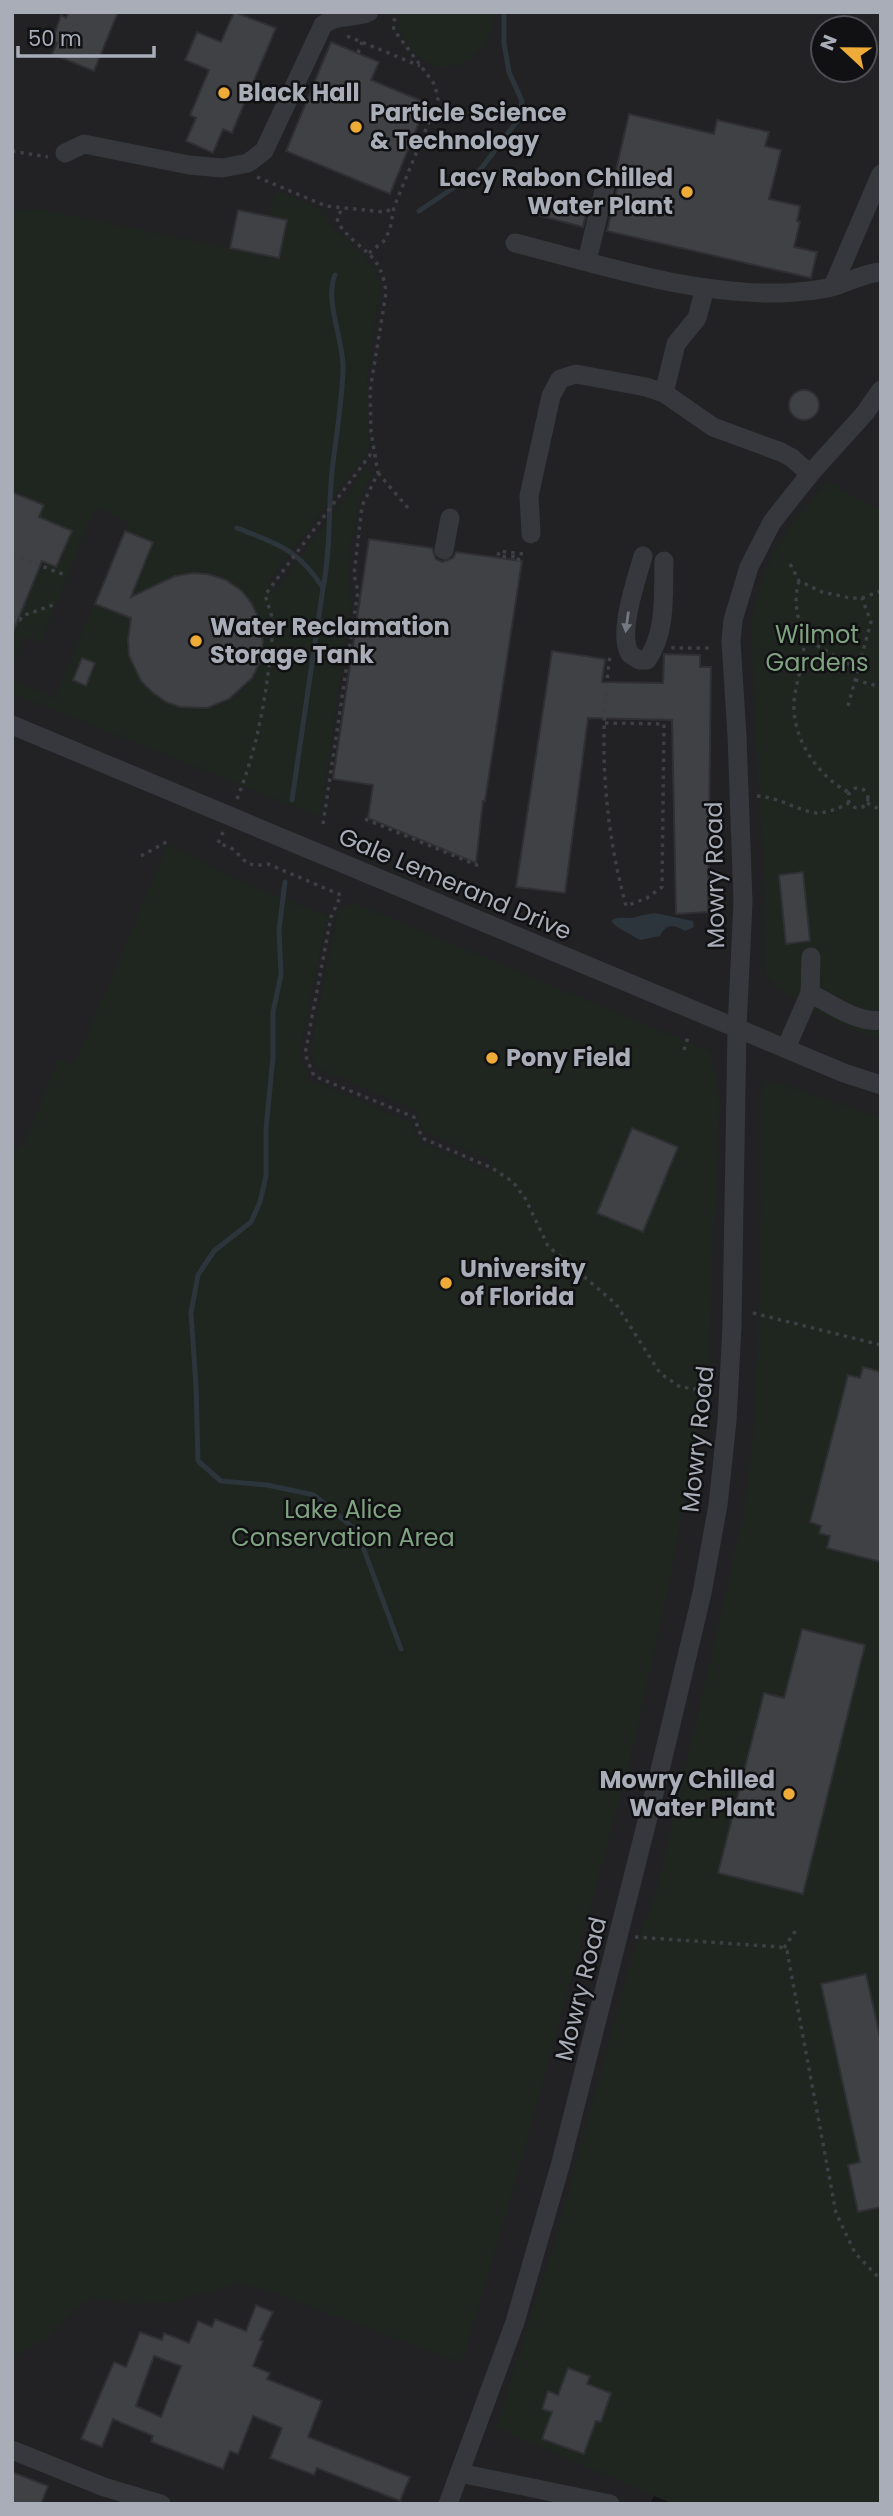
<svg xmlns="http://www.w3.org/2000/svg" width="893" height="2516" font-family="Poppins,sans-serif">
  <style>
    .built { fill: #222225; fill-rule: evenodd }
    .green { fill: #1e261f; fill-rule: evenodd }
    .water { fill: #2c353b }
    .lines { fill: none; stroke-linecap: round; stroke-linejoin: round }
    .stream { stroke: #2c353b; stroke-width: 5 }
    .building { fill: #404145; stroke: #303034; stroke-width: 2; fill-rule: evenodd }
    .path { stroke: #3d3f44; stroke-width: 3.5; stroke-dasharray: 3.5 5; stroke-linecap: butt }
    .minor { stroke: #37383d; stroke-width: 19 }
    .oneway { fill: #757881 }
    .poi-dot { fill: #efab37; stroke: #111113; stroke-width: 2.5 }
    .labels { text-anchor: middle; stroke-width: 5; stroke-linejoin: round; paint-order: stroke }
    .poi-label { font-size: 24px; font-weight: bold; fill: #a8adb8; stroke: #111113; text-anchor: start }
    .park-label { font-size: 24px; fill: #7fa280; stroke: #111113 }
    .street-label { font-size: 24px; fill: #a8adb8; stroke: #111113 }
  </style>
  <rect width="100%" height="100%" fill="#161618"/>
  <path class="built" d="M12 12H881V2504H674L654 2496 650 2504H12ZM823 28H865V70H823Z"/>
  <g class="green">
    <path d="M401 12H493C493 19 494 28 491 34 477 61 447 78 420 58 410 51 404 36 397 27Z"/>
    <path d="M276 190 319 209 334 228 365 257 376 272 380 287 367 379 369 450 266 585 274 593 367 467 372 474 361 496 349 550 351 558 347 576 351 603 320 817 12 693V681L55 698 128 522 95 508 40 643 24 637 12 666V614L18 617 36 576 12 565V549L24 554 44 505 12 492V211L44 210 278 258 286 220 269 216ZM43 519 72 531 56 567 28 555ZM125 531 153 542 124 615 96 603ZM193 573C290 580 279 711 196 708 157 707 124 674 129 635 130 627 131 616 136 609 141 603 150 597 157 592 169 581 177 576 193 573Z"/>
    <path d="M827 481 881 511V1041C842 1023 795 1008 766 975L765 884 758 784 751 624 759 587 773 554 791 525Z"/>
    <path d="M168 844 244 883 327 916 299 1054 310 1080 410 1122 419 1142 489 1172 494 1162 424 1131 415 1109 316 1068 310 1053 336 920 341 907 354 903 709 1051 714 1067 719 1101 708 1381 667 1594 630 1761 588 1917 520 2166 462 2363 269 2291 238 2284 169 2302 132 2304 91 2297 66 2317 44 2340 12 2358V1154L26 1140 58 1059 74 1065Z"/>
    <path d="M776 1082 881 1118V2504H674L496 2428 556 2237 633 1952 656 1893 743 1517 755 1418 761 1204V1092L765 1083Z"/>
  </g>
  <path class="water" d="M655 913 693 921 694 927 685 931C675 925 667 922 660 936L640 940 617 927 611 921C620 915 627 920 636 917 642 915 647 914 655 913Z"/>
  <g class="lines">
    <g class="stream">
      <path d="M419 211 480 170 518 120 522 101 509 72 504 43V12"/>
      <path d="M237 528C278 544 298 549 323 588"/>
      <path d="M292 800 323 588C331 549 328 511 332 471 336 437 342 403 343 369 344 340 324 301 335 275"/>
      <path d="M285 882 279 930 281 975 273 1012V1057L266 1129V1176L260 1202 251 1222 214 1251 198 1275 191 1313 196 1386 198 1461 221 1481 267 1485 314 1495 357 1531 401 1649"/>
    </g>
  </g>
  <g class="building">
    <path d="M69 12H118L94 71 52 54 57 43 52 41 61 15 66 18Z"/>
    <path d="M234 12 276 28 232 133 223 129 213 153 186 141 196 118 190 115 209 70 185 60 197 32 221 42Z"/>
    <path d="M331 42 379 62 371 80 427 103 390 194 286 151Z"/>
    <path d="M629 114 714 134 717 120 769 132 765 146 781 150 769 199 800 206 797 221 800 222 794 247 817 252 811 278 607 231 619 181 616 170Z"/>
    <path d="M538 194 588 206 583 227 533 214Z"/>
    <path d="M238 210 287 220 279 258 230 248Z"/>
    <circle cx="804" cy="405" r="15"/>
    <path d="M12 492 44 505 39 517 72 531 56 567 42 561 13 632Z"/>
    <path d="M125 531 153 542 131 597 175 576 193 573 208 574 226 580 242 591 252 604 260 621 263 642 260 662 252 678 229 699 207 708 180 707 166 702 152 692 141 681 129 656 128 640 131 618 95 604Z"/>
    <path d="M369 539 432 548 436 559 442 562 453 558 456 552 522 561 485 801H483L476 863 368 818 373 785 333 779Z"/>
    <path d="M552 651 605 659 602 682 663 683 664 654 700 655V667H711L708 912 676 914 672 720 588 718 565 893 516 887Z"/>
    <path d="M82 658 95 663 86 686 73 680Z"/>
    <path d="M803 872 810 941 786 944 779 875Z"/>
    <path d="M632 1128 678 1147 643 1232 597 1213Z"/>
    <path d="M863 1367 881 1372V1562L827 1548 830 1536 819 1533 821 1526 810 1522 848 1375 860 1378Z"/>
    <path d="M802 1629 865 1645 803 1894 718 1873 764 1693 784 1698Z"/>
    <path d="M866 1974 881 2041V2207L858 2212 848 2165 860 2162 821 1984Z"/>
    <path d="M256 2305 273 2312 260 2340 263 2341 253 2366 270 2373 267 2379 322 2401 308 2437 410 2477 400 2501 317 2468 314 2475 270 2458 282 2428 253 2416 238 2454 230 2451 223 2469 151 2442 153 2436 113 2419 102 2447 81 2439 114 2362 126 2367 140 2332 162 2340 164 2333 189 2343 198 2321 212 2327 215 2319 246 2331ZM154 2356 181 2366 161 2417 136 2406Z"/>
    <path d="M568 2368 590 2376 587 2384 611 2393 601 2422 596 2421 584 2454 542 2439 552 2412 542 2409 548 2391 558 2395Z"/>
    <path d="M12 2472 48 2486 41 2504H12Z"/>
  </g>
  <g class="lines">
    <g class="path">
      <path d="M347 36 420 66"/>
      <path d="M358 53 362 42"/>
      <path d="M12 151 48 157"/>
      <path d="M257 177 326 206 384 212 392 209"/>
      <path d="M369 253 385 240 390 229 394 207 438 100 435 85 394 30 393 23 398 12"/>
      <path d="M378 473 408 508"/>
      <path d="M12 554 67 576"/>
      <path d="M518 561 519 557 498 556 499 551 523 554"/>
      <path d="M790 564 799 581 822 592 850 598H862L881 591"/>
      <path d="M799 581C795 595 795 608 800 623 801 628 804 633 804 638 805 659 796 681 794 702 792 739 818 777 850 793"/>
      <path d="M12 616 20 620 22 616 56 604"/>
      <path d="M804 635 811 642 857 669"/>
      <path d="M673 646V648H711"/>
      <path d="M855 680 881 687"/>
      <path d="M848 706 871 622 862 598"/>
      <path d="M605 723 664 724 662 887 647 898 626 906C604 825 598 739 610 656"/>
      <circle cx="858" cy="798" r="10"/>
      <path d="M757 796C779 797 798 811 817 813 828 813 839 808 849 803"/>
      <path d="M237 799C259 744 268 687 273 628L272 617 265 595 373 451"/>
      <path d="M867 803 881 810"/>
      <path d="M365 819 479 866"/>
      <path d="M323 824 358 591 354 575 362 506 378 473 371 432 370 391 386 293C382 251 358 252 338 223L337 217 343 208"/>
      <path d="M223 832 218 843C223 845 230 847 234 850 247 863 247 867 268 864L341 895 331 917 305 1054 314 1076 414 1117 422 1138 492 1168 513 1182 525 1198 548 1246 616 1304 660 1373 680 1387 711 1391"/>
      <path d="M141 856 168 841"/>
      <path d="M684 1050 688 1037"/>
      <path d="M753 1313 881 1345"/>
      <path d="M635 1937 780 1947 787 1951 836 2213 855 2253 881 2280"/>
      <path d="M784 1948 796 1930"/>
    </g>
    <g class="minor">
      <path d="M65 153 84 144 189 165 222 168 248 163 264 151 323 25C336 14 353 19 369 12"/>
      <path d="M515 243C602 265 691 295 782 293 799 292 819 291 835 286 851 281 864 273 881 272"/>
      <path d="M587 261 607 178"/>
      <path d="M833 286 881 174"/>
      <path d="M664 393 676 344 697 318 705 288"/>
      <path d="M531 534 529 496 551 396 560 379 576 374 646 387 664 393 713 427 781 452 792 458 810 474"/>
      <path d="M444 550 450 518"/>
      <path d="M643 556C637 578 617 634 630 654 630 654 638 660 639 660H647C667 632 663 593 664 561"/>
      <path d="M12 725 844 1073 881 1085"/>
      <path d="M810 993C829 1003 858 1024 881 1020"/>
      <path d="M786 1048 810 993 811 957"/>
      <path d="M12 2450 104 2487 161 2504"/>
      <path d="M460 2473 610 2504"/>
      <path d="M448 2504 515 2322 560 2166 662 1762 702 1593 718 1505 727 1421 732 1326 737 1028 743 902 737 736 731 641 733 620 749 567 772 522 810 474 865 413 881 390"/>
    </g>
  </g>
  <defs><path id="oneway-solid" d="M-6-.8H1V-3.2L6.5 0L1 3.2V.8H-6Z" transform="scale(1.75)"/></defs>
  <use class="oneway" href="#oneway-solid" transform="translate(627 622) rotate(98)"/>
  <g class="poi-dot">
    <circle cx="224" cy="93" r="7"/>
    <circle cx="356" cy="127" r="7"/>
    <circle cx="687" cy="192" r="7"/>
    <circle cx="196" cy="641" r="7"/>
    <circle cx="492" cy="1058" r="7"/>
    <circle cx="446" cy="1283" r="7"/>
    <circle cx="789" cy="1794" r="7"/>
  </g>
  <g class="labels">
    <g class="poi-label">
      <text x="238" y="101">Black Hall</text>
      <text x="370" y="121">Particle Science<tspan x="370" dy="28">&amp; Technology</tspan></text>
      <text x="673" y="186" text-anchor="end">Lacy Rabon Chilled<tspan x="673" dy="28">Water Plant</tspan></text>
      <text x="210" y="635">Water Reclamation<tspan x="210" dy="28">Storage Tank</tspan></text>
      <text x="506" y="1066">Pony Field</text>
      <text x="460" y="1277">University<tspan x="460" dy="28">of Florida</tspan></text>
      <text x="775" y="1788" text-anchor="end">Mowry Chilled<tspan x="775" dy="28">Water Plant</tspan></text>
    </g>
    <g class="park-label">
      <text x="817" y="643">Wilmot<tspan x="817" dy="28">Gardens</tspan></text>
      <text x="343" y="1518">Lake Alice<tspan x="343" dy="28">Conservation Area</tspan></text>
    </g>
    <g class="street-label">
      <text transform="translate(715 875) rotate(-91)" y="8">Mowry Road</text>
      <text transform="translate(455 884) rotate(23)" y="8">Gale Lemerand Drive</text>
      <text transform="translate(698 1439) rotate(-84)" y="8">Mowry Road</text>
      <text transform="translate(581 1989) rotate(-76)" y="8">Mowry Road</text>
    </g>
  </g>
  <rect width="893" height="2516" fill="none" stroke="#a8adb8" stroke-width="28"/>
  <g transform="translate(844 49) rotate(292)"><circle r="33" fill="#111113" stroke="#4d4f55" stroke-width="2"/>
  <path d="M0-5L12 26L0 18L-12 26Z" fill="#efab37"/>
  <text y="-10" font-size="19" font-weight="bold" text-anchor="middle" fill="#a8adb8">N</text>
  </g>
  <path d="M18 46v10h136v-10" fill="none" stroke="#a8adb8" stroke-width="3.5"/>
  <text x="28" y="46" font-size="21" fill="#a8adb8" stroke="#111113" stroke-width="5" paint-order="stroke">50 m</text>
</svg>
